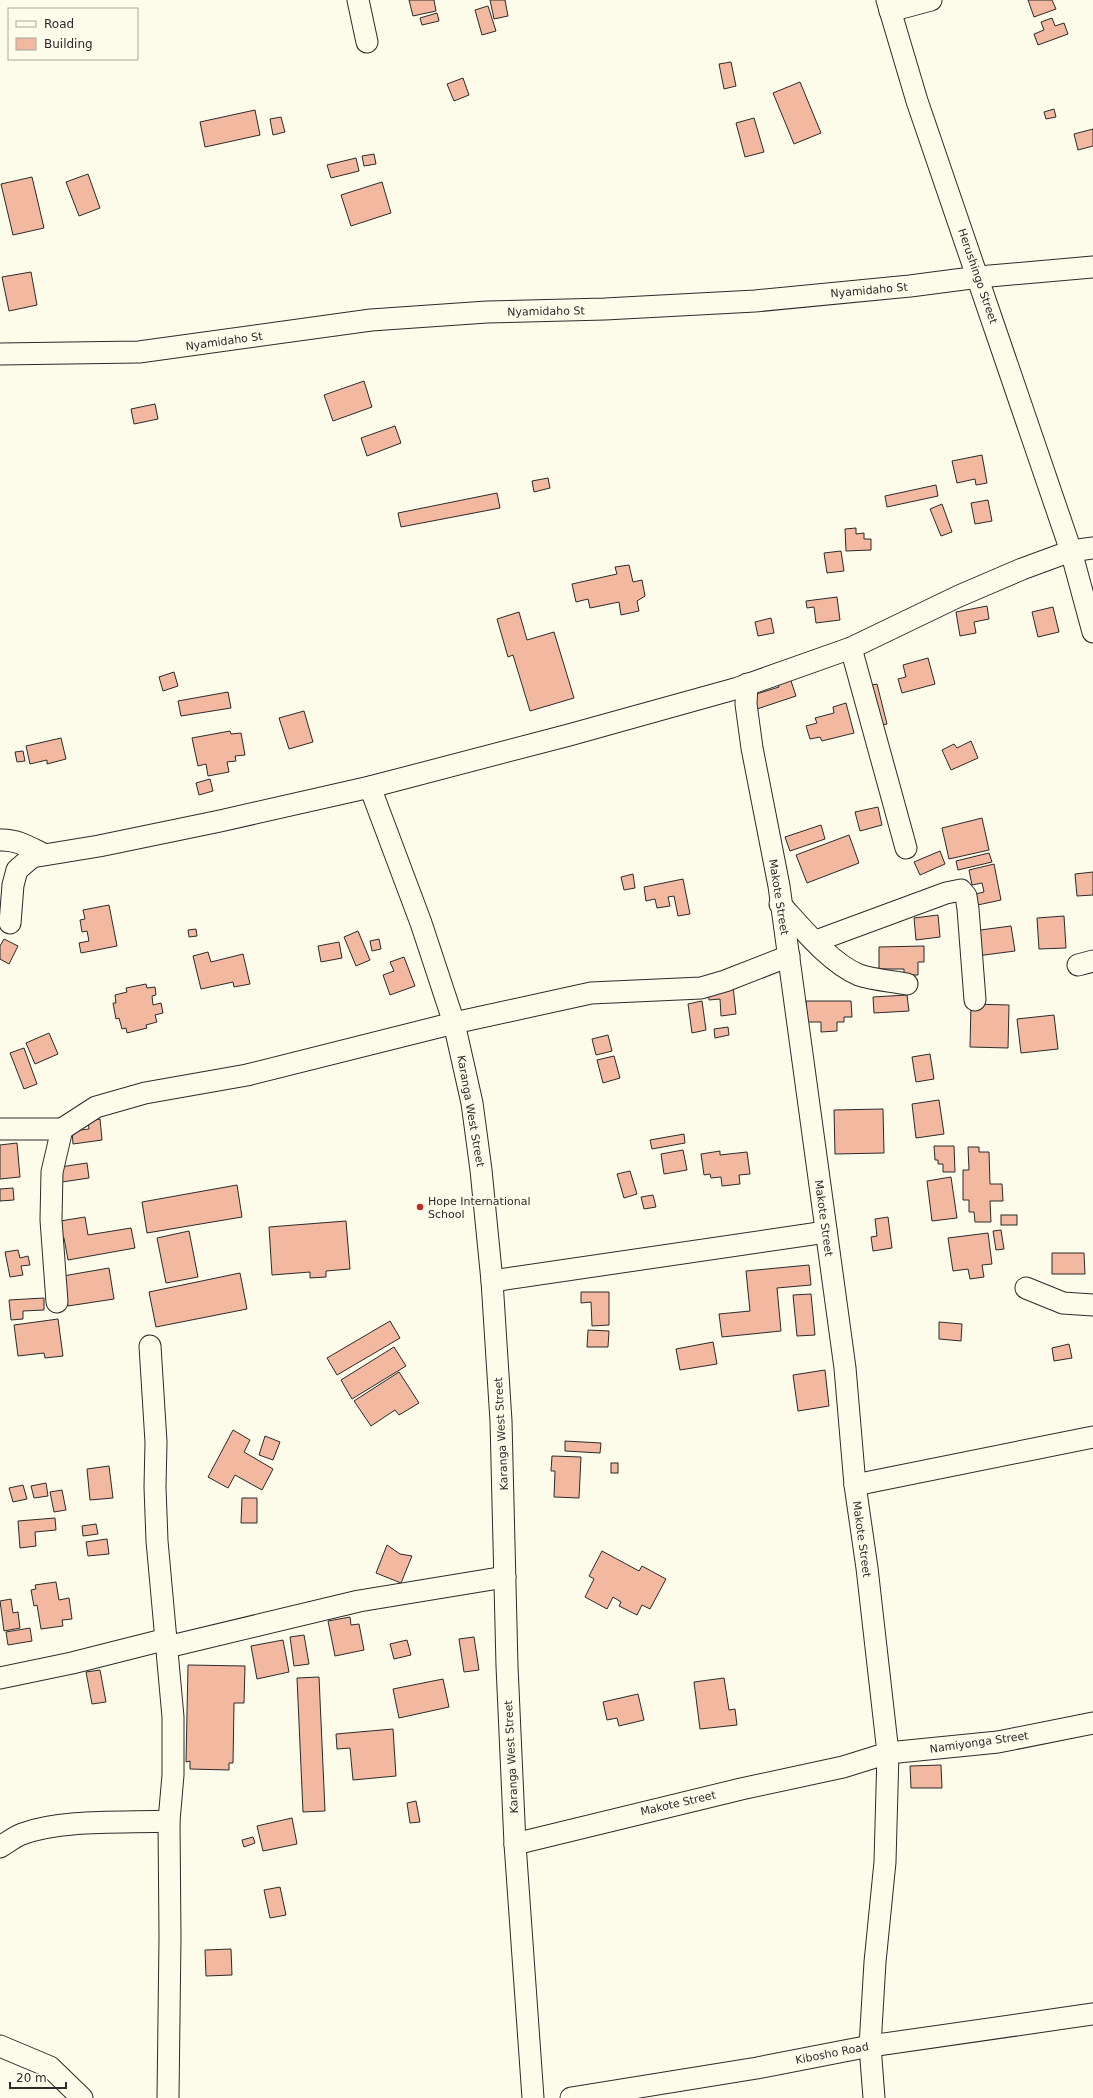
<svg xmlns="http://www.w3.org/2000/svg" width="1093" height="2098" font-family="'DejaVu Sans',sans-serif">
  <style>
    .building { fill: #f2b8a0; stroke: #2b2b2b }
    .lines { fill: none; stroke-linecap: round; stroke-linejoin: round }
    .minor-casing { stroke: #2b2b2b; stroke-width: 23 }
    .minor { stroke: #fdfbea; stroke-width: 21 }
    .poi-dot { fill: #c62828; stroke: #fdfbea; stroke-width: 1.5 }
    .labels { text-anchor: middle; stroke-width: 3; stroke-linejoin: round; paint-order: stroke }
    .street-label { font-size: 11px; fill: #2b2b2b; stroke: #fdfbea }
    .poi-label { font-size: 11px; fill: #2b2b2b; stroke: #fdfbea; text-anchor: start }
  </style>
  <rect width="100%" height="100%" fill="#fdfbea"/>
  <g class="building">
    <path d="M409 0H434L436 11 413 16Z"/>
    <path d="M490 0H505L508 16 494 19Z"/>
    <path d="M1028 0H1052L1056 9 1034 17Z"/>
    <path d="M488 6 496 31 482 35 475 10Z"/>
    <path d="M437 13 439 21 422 25 420 18Z"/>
    <path d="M1052 18 1055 26 1064 23 1068 34 1038 45 1034 34 1044 30 1041 22Z"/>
    <path d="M731 62 736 86 724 89 719 64Z"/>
    <path d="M463 78 469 95 454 101 447 84Z"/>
    <path d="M800 82 821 133 794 144 773 93Z"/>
    <path d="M1054 109 1056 117 1046 119 1044 112Z"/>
    <path d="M255 110 260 135 205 147 200 122Z"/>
    <path d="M281 117 285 132 273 135 270 119Z"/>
    <path d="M754 118 764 152 745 157 736 123Z"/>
    <path d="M1093 129V146L1078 150 1074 134Z"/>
    <path d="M374 154 376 164 364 166 362 156Z"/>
    <path d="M356 158 359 171 331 178 327 165Z"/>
    <path d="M88 174 100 208 79 216 66 182Z"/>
    <path d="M32 177 44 228 13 235 1 184Z"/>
    <path d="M382 182 391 213 351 226 341 195Z"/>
    <path d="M31 272 37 305 9 311 2 277Z"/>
    <path d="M364 381 372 407 333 421 324 395Z"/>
    <path d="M155 404 158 419 134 424 131 409Z"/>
    <path d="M395 426 401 443 367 456 361 438Z"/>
    <path d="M982 455 987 483 976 485 975 479 957 483 952 461Z"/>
    <path d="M548 478 550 488 534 492 532 481Z"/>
    <path d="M936 485 938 496 887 507 885 496Z"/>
    <path d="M497 493 500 508 401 527 398 513Z"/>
    <path d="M988 500 992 521 975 524 971 503Z"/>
    <path d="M942 504 952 532 941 536 930 509Z"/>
    <path d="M856 528V534L864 533V539H871V550L846 551 845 529Z"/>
    <path d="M841 551 844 571 827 573 824 553Z"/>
    <path d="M629 565 633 582 642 580 645 596 637 601 639 611 621 615 619 602 590 608 588 599 576 602 572 584 617 574 615 567Z"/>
    <path d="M837 597 840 620 816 623 814 607 807 608 806 601Z"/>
    <path d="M987 606 989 619 974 622 976 633 960 636 956 612Z"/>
    <path d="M1053 607 1059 632 1038 637 1032 612Z"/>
    <path d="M519 612 527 640 554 632 574 698 530 711 513 655 508 657 497 619Z"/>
    <path d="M771 618 774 633 758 636 755 622Z"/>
    <path d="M928 658 935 684 902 693 898 679 906 677 903 665Z"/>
    <path d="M174 672 178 686 163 691 159 677Z"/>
    <path d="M789 675 796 696 754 710 750 696 779 687 777 679Z"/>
    <path d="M877 684 887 724 873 727 863 687Z"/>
    <path d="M228 692 231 708 181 716 178 701Z"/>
    <path d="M846 703 854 733 822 741 820 737 810 739 806 726 817 723 815 718 834 713 833 707Z"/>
    <path d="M304 711 313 742 289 749 279 718Z"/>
    <path d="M230 731 231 734 241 733 245 755 235 756 236 761 227 762 229 772 208 776 206 764 198 766 192 738Z"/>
    <path d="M61 738 66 759 47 764V760L30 764 26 746Z"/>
    <path d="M971 741 978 758 951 770 942 750 954 744 957 748Z"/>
    <path d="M23 751 25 761 17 762 15 752Z"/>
    <path d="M210 779 213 791 199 795 196 783Z"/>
    <path d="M878 807 882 825 860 831 855 812Z"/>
    <path d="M982 818 989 850 949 859 942 828Z"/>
    <path d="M821 825 825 839 790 851 785 837Z"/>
    <path d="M849 835 859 863 807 883 796 855Z"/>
    <path d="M940 851 945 864 920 875 914 862Z"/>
    <path d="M989 853 992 862 958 870 956 861Z"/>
    <path d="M994 864 1001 900 973 906 971 895 984 892 982 883 972 885 969 870Z"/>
    <path d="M1093 872V895L1077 896 1075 874Z"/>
    <path d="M633 874 635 888 624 890 621 877Z"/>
    <path d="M683 879 690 914 678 916 674 896 668 897 670 906 657 908 655 899 646 901 644 887Z"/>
    <path d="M109 905 117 946 81 953 79 943 89 941 87 931 82 932 80 920 85 919 83 910Z"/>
    <path d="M938 915 940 937 916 940 914 918Z"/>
    <path d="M1064 916 1066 948 1039 949 1037 918Z"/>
    <path d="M1011 926 1015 951 969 957 965 932Z"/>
    <path d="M196 929 197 936 189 937 188 930Z"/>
    <path d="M358 931 370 960 356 966 344 937Z"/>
    <path d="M4 939 18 946 9 964 0 959V946Z"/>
    <path d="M379 939 381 949 372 951 370 941Z"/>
    <path d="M339 942 342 958 321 962 318 946Z"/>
    <path d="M924 946V962H918V975H904V969H879V947Z"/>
    <path d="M208 952 211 962 243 954 250 984 234 987 233 982 201 989 193 956Z"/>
    <path d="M404 957 415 986 390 995 383 975 394 971 390 962Z"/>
    <path d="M146 984 147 988 155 987 156 995 152 996 153 1005 161 1003 163 1013 155 1015 157 1022 146 1025 147 1028 127 1033 126 1028 122 1029 119 1018 116 1019 113 1003H116L115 995 127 992 126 988Z"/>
    <path d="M733 986 736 1014 721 1016 720 999 709 1000 708 989Z"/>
    <path d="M907 995 909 1011 874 1013 873 997Z"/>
    <path d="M702 1001 706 1030 692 1033 688 1004Z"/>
    <path d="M806 1001H851L852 1017H844V1022H837V1031L821 1032V1022H807Z"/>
    <path d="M971 1004 1009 1005 1008 1048 970 1047Z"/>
    <path d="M1054 1015 1058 1049 1021 1053 1017 1019Z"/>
    <path d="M728 1027 729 1035 715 1038 714 1029Z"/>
    <path d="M49 1033 58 1054 35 1064 26 1043Z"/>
    <path d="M608 1035 612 1051 596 1055 592 1039Z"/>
    <path d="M24 1048 37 1084 24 1089 10 1053Z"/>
    <path d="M930 1054 934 1079 916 1082 912 1057Z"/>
    <path d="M614 1056 620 1078 603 1083 597 1060Z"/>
    <path d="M939 1100 944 1134 916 1138 912 1104Z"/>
    <path d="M883 1109 884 1153 835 1154 834 1110Z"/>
    <path d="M100 1119 102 1140 73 1144 72 1131 89 1129 88 1121Z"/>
    <path d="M684 1134 685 1143 652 1149 650 1140Z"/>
    <path d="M17 1143 20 1177 0 1179V1145Z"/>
    <path d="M934 1146H954L955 1172H943V1164H938V1160H935Z"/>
    <path d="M968 1147H979V1152H989L990 1184H1002L1003 1201H990L991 1222H975L974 1212H969V1200H963V1170H969Z"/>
    <path d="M683 1150 687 1170 664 1174 661 1154Z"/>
    <path d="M720 1151V1155L747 1152 750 1174 739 1175 740 1184 722 1186 721 1177 711 1178 710 1174 704 1175 701 1154Z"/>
    <path d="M87 1163 89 1178 62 1182 60 1167Z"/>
    <path d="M630 1171 637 1194 624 1198 617 1174Z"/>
    <path d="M951 1177 957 1218 932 1221 927 1181Z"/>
    <path d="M237 1185 242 1217 147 1233 142 1202Z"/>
    <path d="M13 1188 14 1200 0 1201V1189Z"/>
    <path d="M653 1195 656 1207 644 1209 641 1197Z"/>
    <rect x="1001" y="1215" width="16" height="10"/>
    <path d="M85 1217 88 1235 131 1228 135 1248 68 1260 64 1238 57 1239 54 1222Z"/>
    <path d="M888 1217 892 1248 873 1251 871 1237 877 1236 875 1219Z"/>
    <path d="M346 1221 350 1269 326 1271V1277L310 1278V1272L272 1275 269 1227Z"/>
    <path d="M1001 1230 1004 1249 996 1250 993 1231Z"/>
    <path d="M189 1231 198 1277 166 1283 157 1238Z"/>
    <path d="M988 1233 992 1264 982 1265 984 1277 970 1279 968 1269 953 1271 948 1238Z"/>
    <path d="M18 1250 20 1258 28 1256 30 1265 21 1266 23 1275 10 1277 5 1252Z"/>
    <path d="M1052 1253H1084L1085 1274H1052Z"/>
    <path d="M809 1265 811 1285 777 1288 781 1331 722 1337 719 1314 750 1311 746 1271Z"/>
    <path d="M109 1268 114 1299 68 1306 63 1276Z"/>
    <path d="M240 1273 247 1309 156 1327 149 1292Z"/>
    <path d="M581 1292H609V1325L592 1326 591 1302 581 1303Z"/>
    <path d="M811 1294 815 1335 797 1336 793 1295Z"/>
    <path d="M44 1298V1310L23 1311V1319L11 1320 9 1300Z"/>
    <path d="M58 1319 63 1356 45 1358 44 1353 18 1356 14 1325Z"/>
    <path d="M390 1321 400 1338 337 1375 327 1358Z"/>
    <path d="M939 1322 962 1324 961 1341 939 1339Z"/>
    <path d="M588 1330 609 1331 608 1347H587Z"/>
    <path d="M713 1342 717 1364 680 1370 676 1349Z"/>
    <path d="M1069 1344 1072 1358 1054 1361 1052 1348Z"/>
    <path d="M394 1347 406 1366 352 1399 341 1380Z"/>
    <path d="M825 1370 829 1406 798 1411 793 1375Z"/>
    <path d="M399 1372 419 1403 399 1415 395 1410 371 1426 354 1401Z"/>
    <path d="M233 1430 250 1440 244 1452 273 1469 262 1490 235 1475 228 1488 208 1477Z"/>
    <path d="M265 1436 280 1442 273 1460 259 1455Z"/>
    <path d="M565 1441 601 1443 600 1453 565 1451Z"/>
    <path d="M552 1456 581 1457 579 1498 554 1497 555 1471H551Z"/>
    <rect x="611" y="1463" width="7" height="10"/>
    <path d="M109 1466 113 1498 90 1500 87 1469Z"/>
    <path d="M46 1483 48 1496 34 1498 31 1486Z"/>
    <path d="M23 1485 27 1499 13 1502 9 1488Z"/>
    <path d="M62 1490 66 1510 54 1512 50 1492Z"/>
    <path d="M242 1498H257V1523H241Z"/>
    <path d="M55 1518 56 1530 35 1532 36 1546 20 1548 18 1521Z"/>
    <path d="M96 1524 98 1534 83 1536 82 1526Z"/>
    <path d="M107 1539 109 1554 88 1556 86 1542Z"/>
    <path d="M387 1545 400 1554 412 1556 401 1583 376 1573Z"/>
    <path d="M602 1551 639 1571 642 1566 666 1579 650 1609 642 1605 637 1615 619 1606 621 1602 613 1597 607 1609 585 1597 594 1579 589 1576Z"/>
    <path d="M56 1582 59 1600 69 1598 72 1619 62 1620 63 1626 41 1629 37 1605 34 1606 31 1590 36 1589 35 1585Z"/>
    <path d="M11 1599 13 1613 18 1612 20 1628 4 1631 0 1601Z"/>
    <path d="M350 1617 351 1625 359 1624 364 1650 335 1656 328 1621Z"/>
    <path d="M30 1628 32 1641 8 1645 6 1632Z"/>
    <path d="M304 1635 309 1664 294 1666 290 1637Z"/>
    <path d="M474 1637 479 1670 464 1672 459 1639Z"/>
    <path d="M283 1640 289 1672 257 1679 251 1646Z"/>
    <path d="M407 1640 411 1655 394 1659 390 1644Z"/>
    <path d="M188 1665 245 1666 244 1703H234L233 1763H229V1770L190 1769V1761L186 1762Z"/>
    <path d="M100 1670 106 1702 92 1704 86 1672Z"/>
    <path d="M319 1677 325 1811 303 1812 297 1678Z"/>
    <path d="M724 1678 729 1710 735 1709 737 1725 700 1729 694 1682Z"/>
    <path d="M443 1679 449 1707 399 1718 393 1689Z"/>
    <path d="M638 1694 644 1720 619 1726 617 1718 607 1720 603 1702Z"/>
    <path d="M393 1729 396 1776 353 1780 350 1748 337 1749 336 1734Z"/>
    <path d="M941 1765 942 1788H911L910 1766Z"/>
    <path d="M416 1801 420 1822 410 1823 407 1803Z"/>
    <path d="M292 1818 297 1844 263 1851 257 1826Z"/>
    <path d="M253 1837 255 1843 244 1847 242 1840Z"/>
    <path d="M280 1887 286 1915 270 1918 264 1890Z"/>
    <path d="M231 1949 232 1975 206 1976 205 1950Z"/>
  </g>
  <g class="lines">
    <g class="minor-casing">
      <g id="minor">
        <path d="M358 0 367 42"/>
        <path d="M887 0 917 101 1071 551 1093 632"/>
        <path d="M890 11 931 0"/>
        <path d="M0 354 139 352 371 320 487 312 605 309 755 301 910 286 979 277 1093 267"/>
        <path d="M851 648 906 848"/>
        <path d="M370 787 421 923 454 1023 472 1103 481 1170 492 1281 501 1421 507 1666 515 1844 533 2098"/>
        <path d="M0 840C16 839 29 847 43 854"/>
        <path d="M780 904C801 927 830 963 859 975 874 980 892 981 907 984"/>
        <path d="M10 923 13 885 17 870 32 857 99 846 220 821 370 787 569 735 738 688 851 648 959 596 1022 569 1071 551 1093 548"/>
        <path d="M816 941 946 893 961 890 966 896 968 909 975 1000"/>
        <path d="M1078 965 1093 961"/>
        <path d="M0 1129H62"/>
        <path d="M492 1281 826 1232"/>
        <path d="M1026 1288 1063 1303 1093 1305"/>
        <path d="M57 1302 51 1220 52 1172 62 1129 96 1107 145 1093 247 1075 454 1023 591 993 701 988 725 981 789 956"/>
        <path d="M150 1346 156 1442 155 1487 157 1541 173 1717V1775L169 1821 170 1938 168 2098"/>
        <path d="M855 1485 1093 1437"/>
        <path d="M167 1647 359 1601 505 1577"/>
        <path d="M0 1678 72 1663 167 1639"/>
        <path d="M515 1844 741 1789 843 1767 888 1753 867 1568 855 1485 845 1368 779 886 752 748 746 704 747 684"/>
        <path d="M0 1847C7 1843 14 1837 22 1834 62 1819 125 1823 169 1821"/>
        <path d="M0 2046 50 2067 82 2098"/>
        <path d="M571 2098 757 2068 870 2046 1093 2014"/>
        <path d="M874 2098 870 2046 875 1962 885 1862 888 1753 998 1742 1093 1723"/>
      </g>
    </g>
    <use href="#minor" class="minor"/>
  </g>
  <circle class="poi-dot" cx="420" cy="1207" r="4"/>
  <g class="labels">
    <g class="street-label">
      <text transform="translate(978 276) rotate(71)" y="4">Herushingo Street</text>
      <text transform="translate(869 290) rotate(-5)" y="4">Nyamidaho St</text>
      <text transform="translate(546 311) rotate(-1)" y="4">Nyamidaho St</text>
      <text transform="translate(224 341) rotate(-8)" y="4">Nyamidaho St</text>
      <text transform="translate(779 897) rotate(81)" y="4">Makote Street</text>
      <text transform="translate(471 1111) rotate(80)" y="4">Karanga West Street</text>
      <text transform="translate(824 1218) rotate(82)" y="4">Makote Street</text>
      <text transform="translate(501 1434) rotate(-93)" y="4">Karanga West Street</text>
      <text transform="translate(862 1539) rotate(82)" y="4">Makote Street</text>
      <text transform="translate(979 1742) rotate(-8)" y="4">Namiyonga Street</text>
      <text transform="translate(511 1757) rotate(-93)" y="4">Karanga West Street</text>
      <text transform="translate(678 1803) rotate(-13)" y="4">Makote Street</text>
      <text transform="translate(832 2053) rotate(-11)" y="4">Kibosho Road</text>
    </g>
    <g class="poi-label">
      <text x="428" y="1205">Hope International<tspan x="428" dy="13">School</tspan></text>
    </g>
  </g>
  <rect x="8" y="8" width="130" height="52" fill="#fdfbea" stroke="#a9a89e"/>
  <rect x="16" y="21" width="20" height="6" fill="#fdfbea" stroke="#a9a89e"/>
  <text x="44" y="28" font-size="12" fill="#2b2b2b">Road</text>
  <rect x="16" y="38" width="20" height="12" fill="#f2b8a0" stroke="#a9a89e"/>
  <text x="44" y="48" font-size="12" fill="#2b2b2b">Building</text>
  <path d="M10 2082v6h56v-6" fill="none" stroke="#2b2b2b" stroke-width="2"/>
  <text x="16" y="2082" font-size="12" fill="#2b2b2b" stroke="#fdfbea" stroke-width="3" paint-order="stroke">20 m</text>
</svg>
